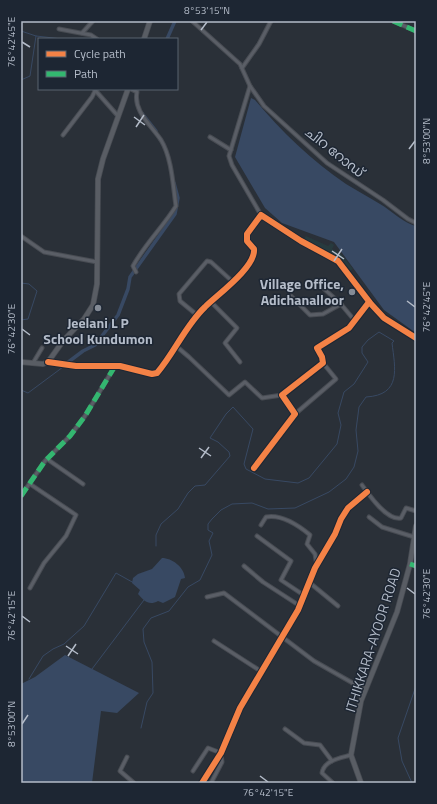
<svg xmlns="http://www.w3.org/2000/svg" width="437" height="804" font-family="'Titillium Web','Noto Sans Malayalam',sans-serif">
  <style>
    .green { fill: #273a3e }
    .water { fill: #384963 }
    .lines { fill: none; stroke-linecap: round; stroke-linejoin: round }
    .stream { stroke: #384963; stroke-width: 1 }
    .canal { stroke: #384963; stroke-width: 3.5 }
    .street-casing { stroke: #484c53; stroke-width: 5 }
    .secondary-casing { stroke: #484c53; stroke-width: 6 }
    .street { stroke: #5a5e66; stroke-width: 3 }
    .secondary { stroke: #595d64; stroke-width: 4.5 }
    .quiet { stroke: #33b770; stroke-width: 5; stroke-dasharray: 10 5; stroke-linecap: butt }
    .cycleway-casing { stroke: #1d2633; stroke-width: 8 }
    .cycleway { stroke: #f48246; stroke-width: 6 }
    .ticks { fill: none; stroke: #b4bcc9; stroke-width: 1.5 }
    .poi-dot { fill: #848b96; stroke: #1d2633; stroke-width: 1.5 }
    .labels { text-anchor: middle; stroke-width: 3; stroke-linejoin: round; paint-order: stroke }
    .street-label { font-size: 14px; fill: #b4bcc9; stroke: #1d2633 }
    .poi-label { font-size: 14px; font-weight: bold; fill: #b4bcc9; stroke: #1d2633; text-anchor: end }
    .neatline { fill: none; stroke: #b4bcc9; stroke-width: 1.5 }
    .ticks-label { font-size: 10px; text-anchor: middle; fill: #b4bcc9 }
  </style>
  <rect width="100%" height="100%" fill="#2a3038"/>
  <path class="green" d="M306 236 328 246 331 243 334 245 332 249 341 254 353 269 349 271 330 252 304 239Z"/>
  <g class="water">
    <path d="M251 98 255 100C281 131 312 161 346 184 357 191 369 197 380 204 392 211 403 223 416 226V333L384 310 334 242 282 223 265 208 235 157Z"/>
    <path d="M162 558C172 558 184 567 185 578L181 579 175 597 163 603 158 601C149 606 144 601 138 594L140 590 132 583 133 578 138 574 152 569Z"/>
    <path d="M65 655 139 693 117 713 101 711 92 783H21V684L35 677Z"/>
  </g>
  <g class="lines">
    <g class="stream">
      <path d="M21 31 36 36 62 39"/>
      <path d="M21 80 30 76 36 36"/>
      <path d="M21 283 29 284 37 291 28 319 21 320"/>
      <path d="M21 390 28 393 63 367"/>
      <path d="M92 669 144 600"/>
      <path d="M29 679 43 656 53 649 64 644 84 626 116 573 134 583"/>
      <path d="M141 728 147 702 153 693 152 662 144 642 143 629 151 618 169 611 188 587 200 580 212 555 209 541 213 533 208 530V524L212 519 221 510 232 504 252 503 268 509 295 508 329 492 346 479 354 467 358 451 356 430 359 407 366 397C402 395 395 368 392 343L394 341 379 332 368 340 362 347V353L368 362 354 384 344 392 338 413 341 425 337 444 309 478 298 483 265 479 246 469 244 464 253 429 233 407 226 414 210 438 218 442 229 452 230 456 205 485 195 486 188 493 178 509 161 524 156 535V546"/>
      <path d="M412 783 402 761 398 738 416 686"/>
    </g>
    <g class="canal">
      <path d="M167 39 175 21"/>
      <path d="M141 112 156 131"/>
      <path d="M67 363 83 351 95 345 118 315 128 289 130 277 175 214 178 198 174 183"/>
    </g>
    <g class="street-casing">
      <g id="street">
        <path d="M192 21 240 64 250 86 229 156 232 165 261 215"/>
        <path d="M393 21 416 31"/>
        <path d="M59 29 91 35 97 39"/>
        <path d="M82 33 93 21"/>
        <path d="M242 68 259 44 271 21"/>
        <path d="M250 86 264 106 327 163 383 200 408 219 416 223"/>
        <path d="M131 89 137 92C133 111 151 125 161 140 172 158 173 186 176 206 163 227 145 244 133 266L136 272"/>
        <path d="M95 90 118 116"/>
        <path d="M63 135 92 97 96 89"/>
        <path d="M210 137 231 150"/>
        <path d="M21 236 44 252 97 262"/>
        <path d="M323 288 340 303 355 321"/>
        <path d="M291 296 310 315 323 314 341 304"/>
        <path d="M211 302 237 328 225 343 240 362"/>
        <path d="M197 315 180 301 179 294 207 261 211 262 233 282"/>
        <path d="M176 346 189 357 229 395 245 382 262 398 282 395"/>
        <path d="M48 362 76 366H120L152 374 157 373C175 352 185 326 205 307 217 295 256 267 254 249L247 241V234L261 215 301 241 338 261 371 304 384 318 416 338"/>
        <path d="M33 363 42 348"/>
        <path d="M295 414 336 379 323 363"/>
        <path d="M47 459 83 484"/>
        <path d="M254 468 295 414 282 395 323 363 322 357 317 348 349 328 369 302"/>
        <path d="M30 484 76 515 66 536 44 563 30 588"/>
        <path d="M362 485C369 495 387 521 401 518L406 508 416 511"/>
        <path d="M21 496 45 461 70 436 85 416 115 366"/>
        <path d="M369 517 382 527 414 537"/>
        <path d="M261 525 266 517C282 514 298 525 310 535L307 544 315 554 317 566"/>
        <path d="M257 536 291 561 281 580 305 596"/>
        <path d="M410 564 416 566"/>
        <path d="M244 566 263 582 300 606"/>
        <path d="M310 583 338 606"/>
        <path d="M207 597 224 593 314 661 365 690"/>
        <path d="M214 641 262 672"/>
        <path d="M285 729 304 743 320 745 332 761"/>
        <path d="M127 757 120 771 134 783"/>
        <path d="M193 771 208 748 221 753 222 762 211 783"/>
        <path d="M202 783 221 753 240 708 298 610 315 568 335 534 341 519 348 508 367 492"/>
        <path d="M333 783 322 773C324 760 341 758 351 755"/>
      </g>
    </g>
    <g class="secondary-casing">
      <g id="secondary">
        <path d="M144 39 150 21"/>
        <path d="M21 362 43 364 48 362 63 341 84 319 93 305 97 284 98 179 103 159 128 89"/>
        <path d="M361 783 351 755 361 701 397 612 410 564 416 526"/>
      </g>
    </g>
    <use href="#street" class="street"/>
    <use href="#secondary" class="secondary"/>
    <g class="quiet">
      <path d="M393 21 416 31"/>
      <path d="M21 496 45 461 70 436 85 416 115 366"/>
      <path d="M410 564 416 566"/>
    </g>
    <g class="cycleway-casing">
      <g id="cycleway">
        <path d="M48 362 76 366H120L152 374 157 373C175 352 185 326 205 307 217 295 256 267 254 249L247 241V234L261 215 301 241 338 261 371 304 384 318 416 338"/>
        <path d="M254 468 295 414 282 395 323 363 322 357 317 348 349 328 369 302"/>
        <path d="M202 783 221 753 240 708 298 610 315 568 335 534 341 519 348 508 367 492"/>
      </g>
    </g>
    <use href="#cycleway" class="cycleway"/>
  </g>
  <path class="ticks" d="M201 30 207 22M22 42 30 47M134 117 145 125M136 127 144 115M409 149 415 141M332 251 344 259M334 261 342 249M407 301 415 307M22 329 30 335M199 448 211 456M201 458 209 447M407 588 415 594M22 616 30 622M66 646 78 654M68 656 76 644M22 724 28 715M260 776 268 782"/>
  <g class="poi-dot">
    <circle cx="352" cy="292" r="4"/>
    <circle cx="98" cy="308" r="4"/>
  </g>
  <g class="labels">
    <g class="street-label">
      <text transform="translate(335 152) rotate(39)" y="5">ചിറ റോഡ്</text>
      <text transform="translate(373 640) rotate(-72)" y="5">ITHIKKARA-AYOOR ROAD</text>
    </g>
    <g class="poi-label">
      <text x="344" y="289">Village Office,<tspan x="344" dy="16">Adichanalloor</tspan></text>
      <text x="98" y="328" text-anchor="middle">Jeelani L P<tspan x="98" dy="16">School Kundumon</tspan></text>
    </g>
  </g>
  <rect width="437" height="804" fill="none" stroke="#1d2633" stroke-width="44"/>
  <rect x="38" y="38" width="140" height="52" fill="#1d2633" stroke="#59626f"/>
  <rect x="46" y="51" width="20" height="6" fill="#f48246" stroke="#59626f"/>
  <text x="74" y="58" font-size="12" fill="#b4bcc9">Cycle path</text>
  <rect x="46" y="71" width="20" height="6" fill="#33b770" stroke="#59626f"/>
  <text x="74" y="78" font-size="12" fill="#b4bcc9">Path</text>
  <rect x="22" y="22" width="393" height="760" class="neatline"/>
  <g class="ticks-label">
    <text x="207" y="14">8°53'15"N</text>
    <text transform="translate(11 42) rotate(-90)" y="4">76°42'45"E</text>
    <text transform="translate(426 141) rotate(-90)" y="4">8°53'00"N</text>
    <text transform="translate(426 307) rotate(-90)" y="4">76°42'45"E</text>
    <text transform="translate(11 329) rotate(-90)" y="4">76°42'30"E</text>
    <text transform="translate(426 594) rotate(-90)" y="4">76°42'30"E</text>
    <text transform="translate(11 616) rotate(-90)" y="4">76°42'15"E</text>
    <text transform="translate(11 724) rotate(-90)" y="4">8°53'00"N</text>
    <text x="268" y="796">76°42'15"E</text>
  </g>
</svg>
